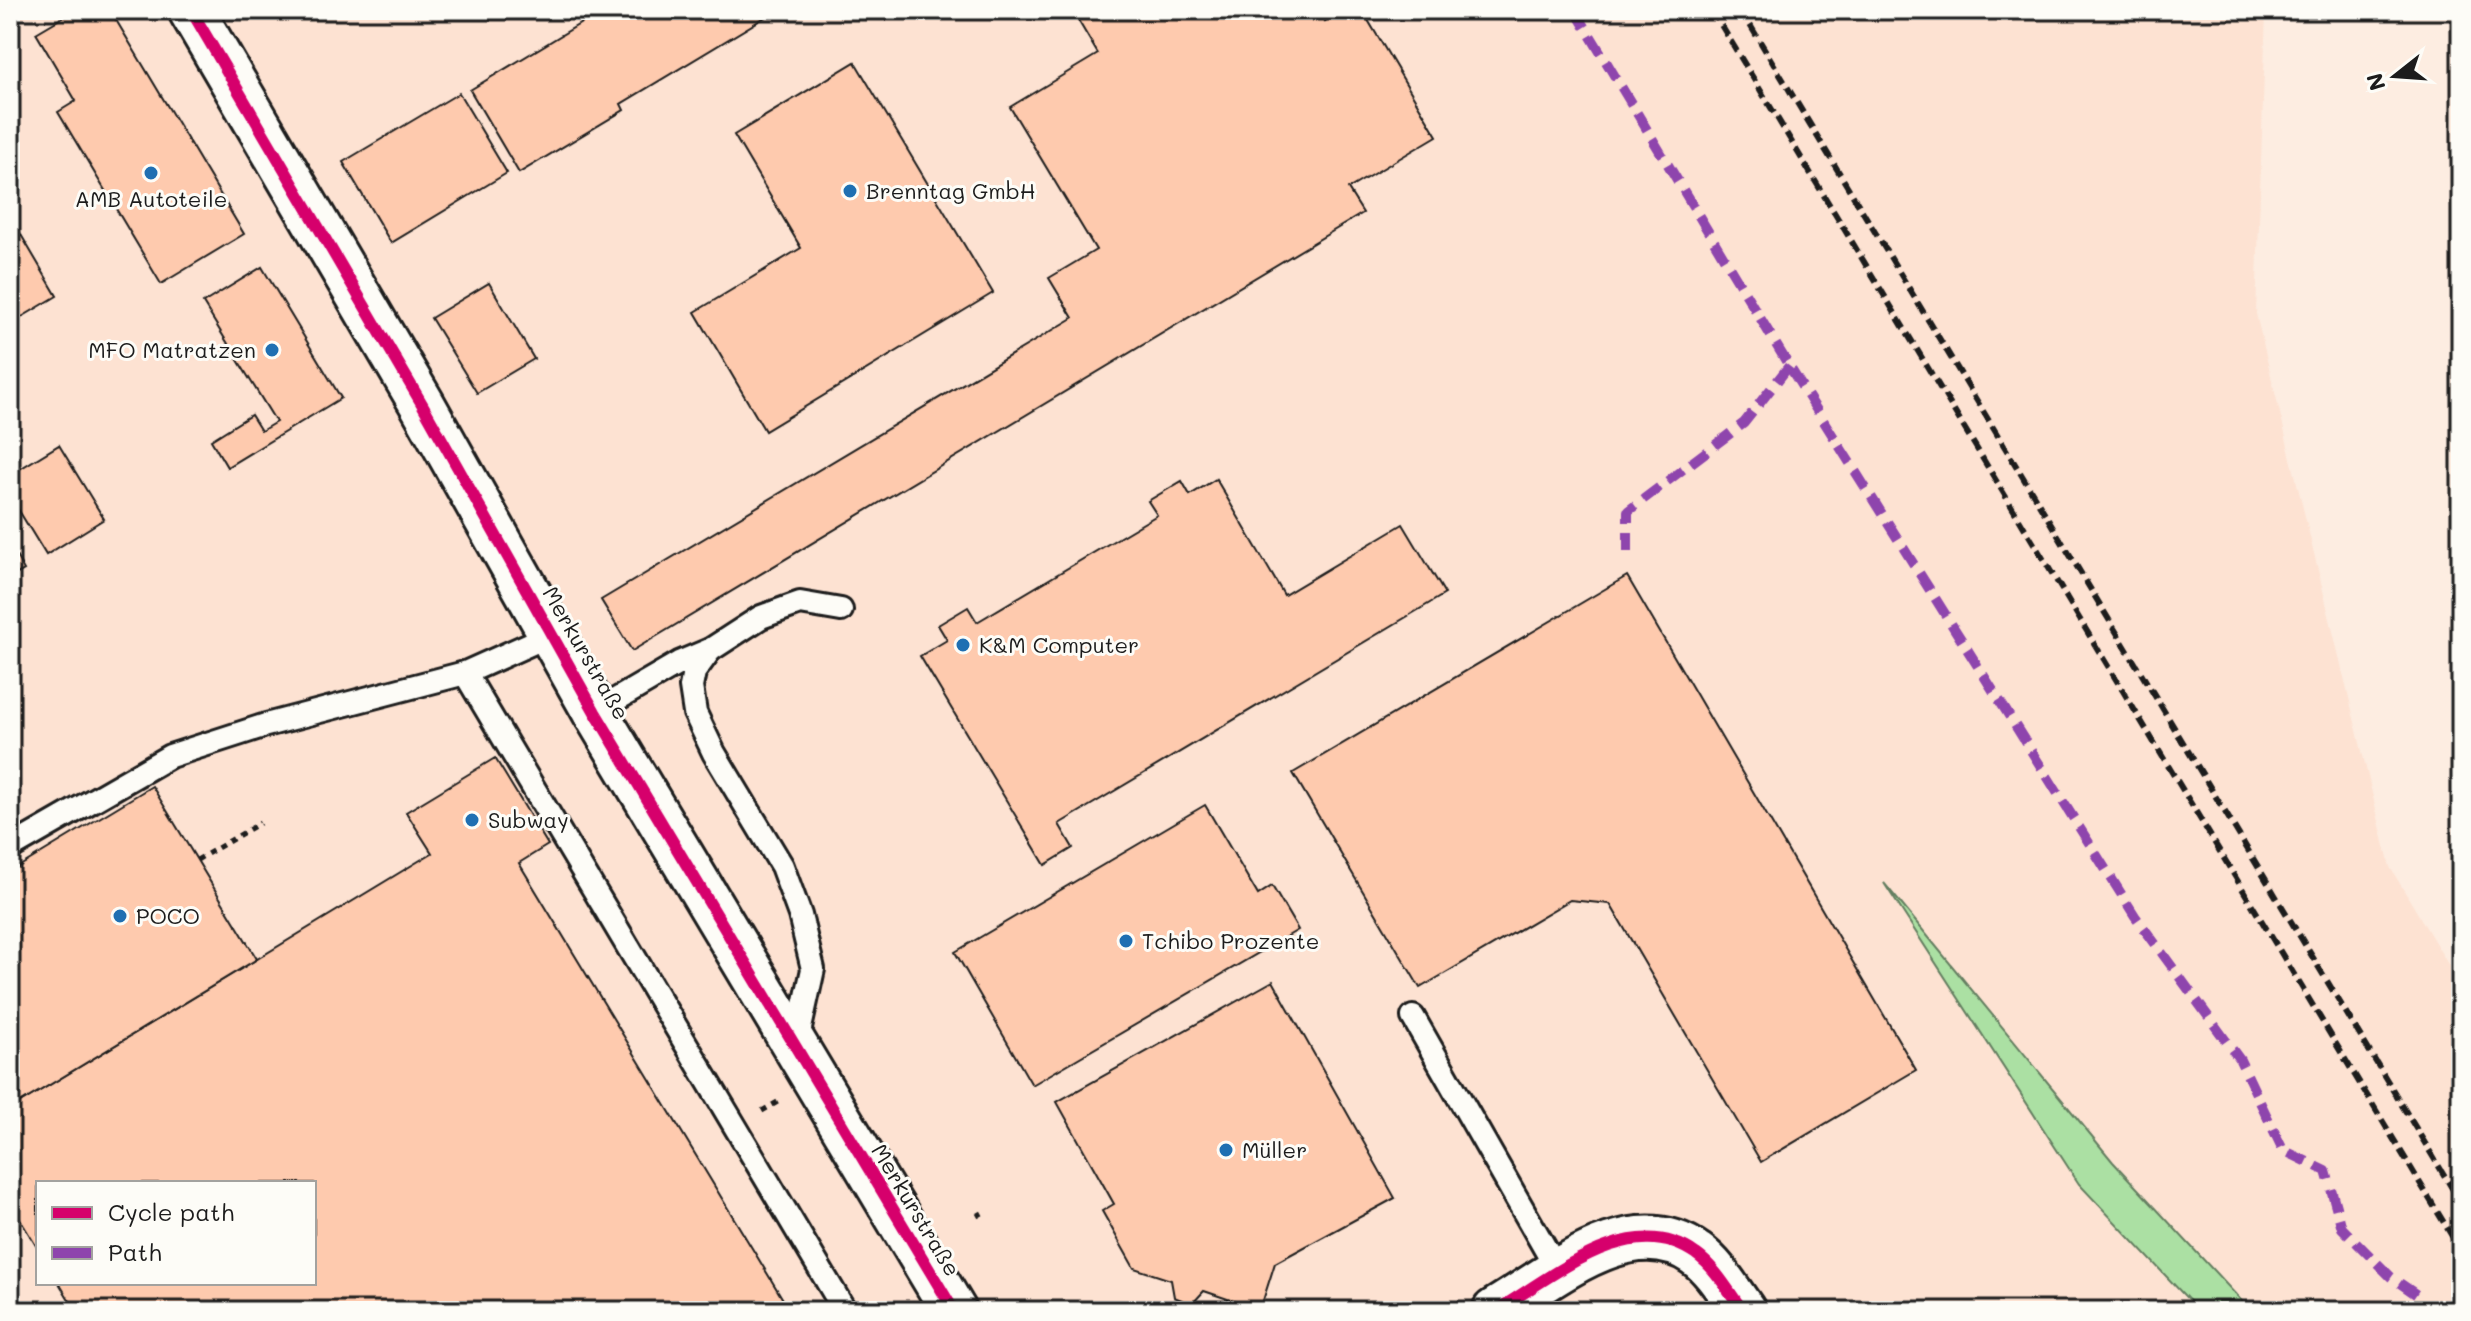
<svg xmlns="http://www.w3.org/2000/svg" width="2471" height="1321" font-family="Mali,sans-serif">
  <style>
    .built { fill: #fde2d2; fill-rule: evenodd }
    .green { fill: #abe0a3; stroke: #647e60; stroke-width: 2 }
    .building { fill: #fecaae; stroke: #1c1c1c; stroke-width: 2 }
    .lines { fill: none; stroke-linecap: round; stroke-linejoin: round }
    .service-casing { stroke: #1c1c1c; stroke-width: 28 }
    .minor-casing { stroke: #1c1c1c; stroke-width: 50 }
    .tertiary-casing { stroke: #1c1c1c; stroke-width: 50 }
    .path { stroke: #1c1c1c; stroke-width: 5; stroke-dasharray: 6 6; stroke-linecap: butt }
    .service { stroke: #fdfcf7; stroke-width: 22 }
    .minor { stroke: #fdfcf7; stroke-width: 44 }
    .tertiary { stroke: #fdfcf7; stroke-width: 44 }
    .rail { stroke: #1c1c1c; stroke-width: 6; stroke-dasharray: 12 6; stroke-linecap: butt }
    .quiet { stroke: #8e44ad; stroke-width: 10; stroke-dasharray: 20 10; stroke-linecap: butt }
    .cycleway-casing { stroke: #fdfcf7; stroke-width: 17 }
    .cycleway { stroke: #d6006c; stroke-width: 12 }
    .poi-dot { fill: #1f6fb2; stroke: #fdfcf7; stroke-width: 3 }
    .labels { text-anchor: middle; stroke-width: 6; stroke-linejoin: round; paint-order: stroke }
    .poi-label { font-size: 22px; fill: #1c1c1c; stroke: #fdfcf7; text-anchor: start }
    .street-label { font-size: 22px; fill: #1c1c1c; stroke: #fdfcf7 }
  </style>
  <rect width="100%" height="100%" fill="#fdede1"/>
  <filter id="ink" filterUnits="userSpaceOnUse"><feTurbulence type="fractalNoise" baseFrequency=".0125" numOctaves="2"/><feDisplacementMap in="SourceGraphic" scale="16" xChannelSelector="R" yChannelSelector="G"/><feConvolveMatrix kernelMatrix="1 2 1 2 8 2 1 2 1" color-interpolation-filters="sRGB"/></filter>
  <g filter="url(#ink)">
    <path class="built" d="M10 10H2266L2256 314 2390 867 2461 986V1311H2251L2113 1162 1890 891 2079 1184 2199 1311H10ZM38 1183H314V1283H38Z"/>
    <path class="green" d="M1884 883 2113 1162 2251 1311H2199L2079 1184Z"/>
    <g class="building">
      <path d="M75 10H110L244 234 161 284 58 112 76 101 36 33Z"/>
      <path d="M603 10H777L621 104 624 110 519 173 470 90Z"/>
      <path d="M1072 10H1319L1325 21 1343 10H1362L1437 136 1348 189 1363 213 632 651 601 600 1073 318 1049 278 1096 250 1010 107 1098 54Z"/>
      <path d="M855 62 993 293 765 431 695 312 801 248 734 135Z"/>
      <path d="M459 93 507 173 391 243 343 162Z"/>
      <path d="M10 216 57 296 10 324Z"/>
      <path d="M262 267 341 398 227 467 211 440 251 415 261 431 276 422 203 303Z"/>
      <path d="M489 283 534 359 477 393 431 318Z"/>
      <path d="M59 445 104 519 46 555 10 496V475Z"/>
      <path d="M1216 479 1284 595 1403 524 1445 594 1059 824 1073 848 1045 865 920 656 947 640 938 625 968 607 977 622 1157 515 1148 501 1182 481 1190 495Z"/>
      <path d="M10 545 24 570 10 578Z"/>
      <path d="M1627 576 1916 1070 1761 1162 1610 904 1570 900 1420 988 1293 773Z"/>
      <path d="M495 758 548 845 519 863 790 1311H76L59 1283H314V1183H38V1249L10 1203V1109L432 853 406 812Z"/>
      <path d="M152 786 257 959 10 1109V872Z"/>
      <path d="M1205 805 1258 895 1272 886 1298 930 1032 1085 955 952Z"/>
      <path d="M1273 981 1395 1198 1275 1263 1260 1310 1204 1291 1192 1304 1174 1297 1171 1280 1134 1268 1102 1211 1114 1204 1057 1102Z"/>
    </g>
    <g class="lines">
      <g class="service-casing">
        <g id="service">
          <path d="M710 650 694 672 691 687 695 713 714 753 782 866 800 915 813 969 797 1042"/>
          <path d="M465 673 845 1311"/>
          <path d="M595 712 679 663 710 650 761 617 800 603 841 610"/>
          <path d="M10 848 170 756 266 725 465 673 552 634"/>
          <path d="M1413 1017 1558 1271"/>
        </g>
      </g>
      <g class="minor-casing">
        <path id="minor" d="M1495 1311C1550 1279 1631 1207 1696 1254 1715 1267 1729 1292 1743 1311"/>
      </g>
      <g class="tertiary-casing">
        <path id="tertiary" d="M191 10 422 404 595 712 954 1311"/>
      </g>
      <g class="path">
        <path d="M197 860 260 823"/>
        <path d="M762 1111 781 1100"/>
        <path d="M977 1216 984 1212"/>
      </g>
      <use href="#service" class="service"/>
      <use href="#minor" class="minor"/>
      <use href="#tertiary" class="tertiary"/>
      <g class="rail">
        <path d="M1712 10 2461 1251"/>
        <path d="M1741 10 2461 1203"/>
      </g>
      <g class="quiet">
        <path d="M1575 10 1789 366 2135 916 2240 1060 2283 1150 2326 1171 2342 1228 2391 1277 2417 1295 2426 1311"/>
        <path d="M1628 552V511L1744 423 1789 366"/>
      </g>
      <g class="cycleway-casing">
        <g id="cycleway">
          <path d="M191 10 422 404 595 712 954 1311"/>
          <path d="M1495 1311C1550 1279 1631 1207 1696 1254 1715 1267 1729 1292 1743 1311"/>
        </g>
      </g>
      <use href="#cycleway" class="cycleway"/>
    </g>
  </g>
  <g class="poi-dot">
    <circle cx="151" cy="173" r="8"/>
    <circle cx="850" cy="191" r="8"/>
    <circle cx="272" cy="350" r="8"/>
    <circle cx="963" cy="645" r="8"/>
    <circle cx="472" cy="820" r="8"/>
    <circle cx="120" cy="916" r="8"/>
    <circle cx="1126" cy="941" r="8"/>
    <circle cx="1226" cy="1150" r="8"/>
  </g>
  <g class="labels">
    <g class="poi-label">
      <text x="866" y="199">Brenntag GmbH</text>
      <text x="151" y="207" text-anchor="middle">AMB Autoteile</text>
      <text x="256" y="358" text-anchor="end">MFO Matratzen</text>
      <text x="979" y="653">K&amp;M Computer</text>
      <text x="488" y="828">Subway</text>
      <text x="136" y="924">POCO</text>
      <text x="1142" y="949">Tchibo Prozente</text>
      <text x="1242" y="1158">Müller</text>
    </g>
    <g class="street-label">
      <text transform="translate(586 653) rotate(60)" y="8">Merkurstraße</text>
      <text transform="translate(916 1210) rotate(59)" y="8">Merkurstraße</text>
    </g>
  </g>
  <rect width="2471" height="1321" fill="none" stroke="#fdfcf7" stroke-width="40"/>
  <rect x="20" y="20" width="2431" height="1281" fill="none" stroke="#1c1c1c" stroke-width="3" filter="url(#ink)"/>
  <rect x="36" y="1181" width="280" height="104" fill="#fdfcf7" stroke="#a3a29f" stroke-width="2"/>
  <rect x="52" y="1207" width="40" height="12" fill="#d6006c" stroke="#a3a29f" stroke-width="2"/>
  <text x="108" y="1221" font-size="24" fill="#1c1c1c">Cycle path</text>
  <rect x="52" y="1247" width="40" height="12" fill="#8e44ad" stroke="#a3a29f" stroke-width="2"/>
  <text x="108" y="1261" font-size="24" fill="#1c1c1c">Path</text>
  <g transform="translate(2395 76) rotate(253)" stroke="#fdfcf7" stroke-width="6" paint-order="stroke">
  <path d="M0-6L14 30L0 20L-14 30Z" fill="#1c1c1c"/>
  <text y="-12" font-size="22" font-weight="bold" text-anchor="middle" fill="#1c1c1c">N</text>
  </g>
</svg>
